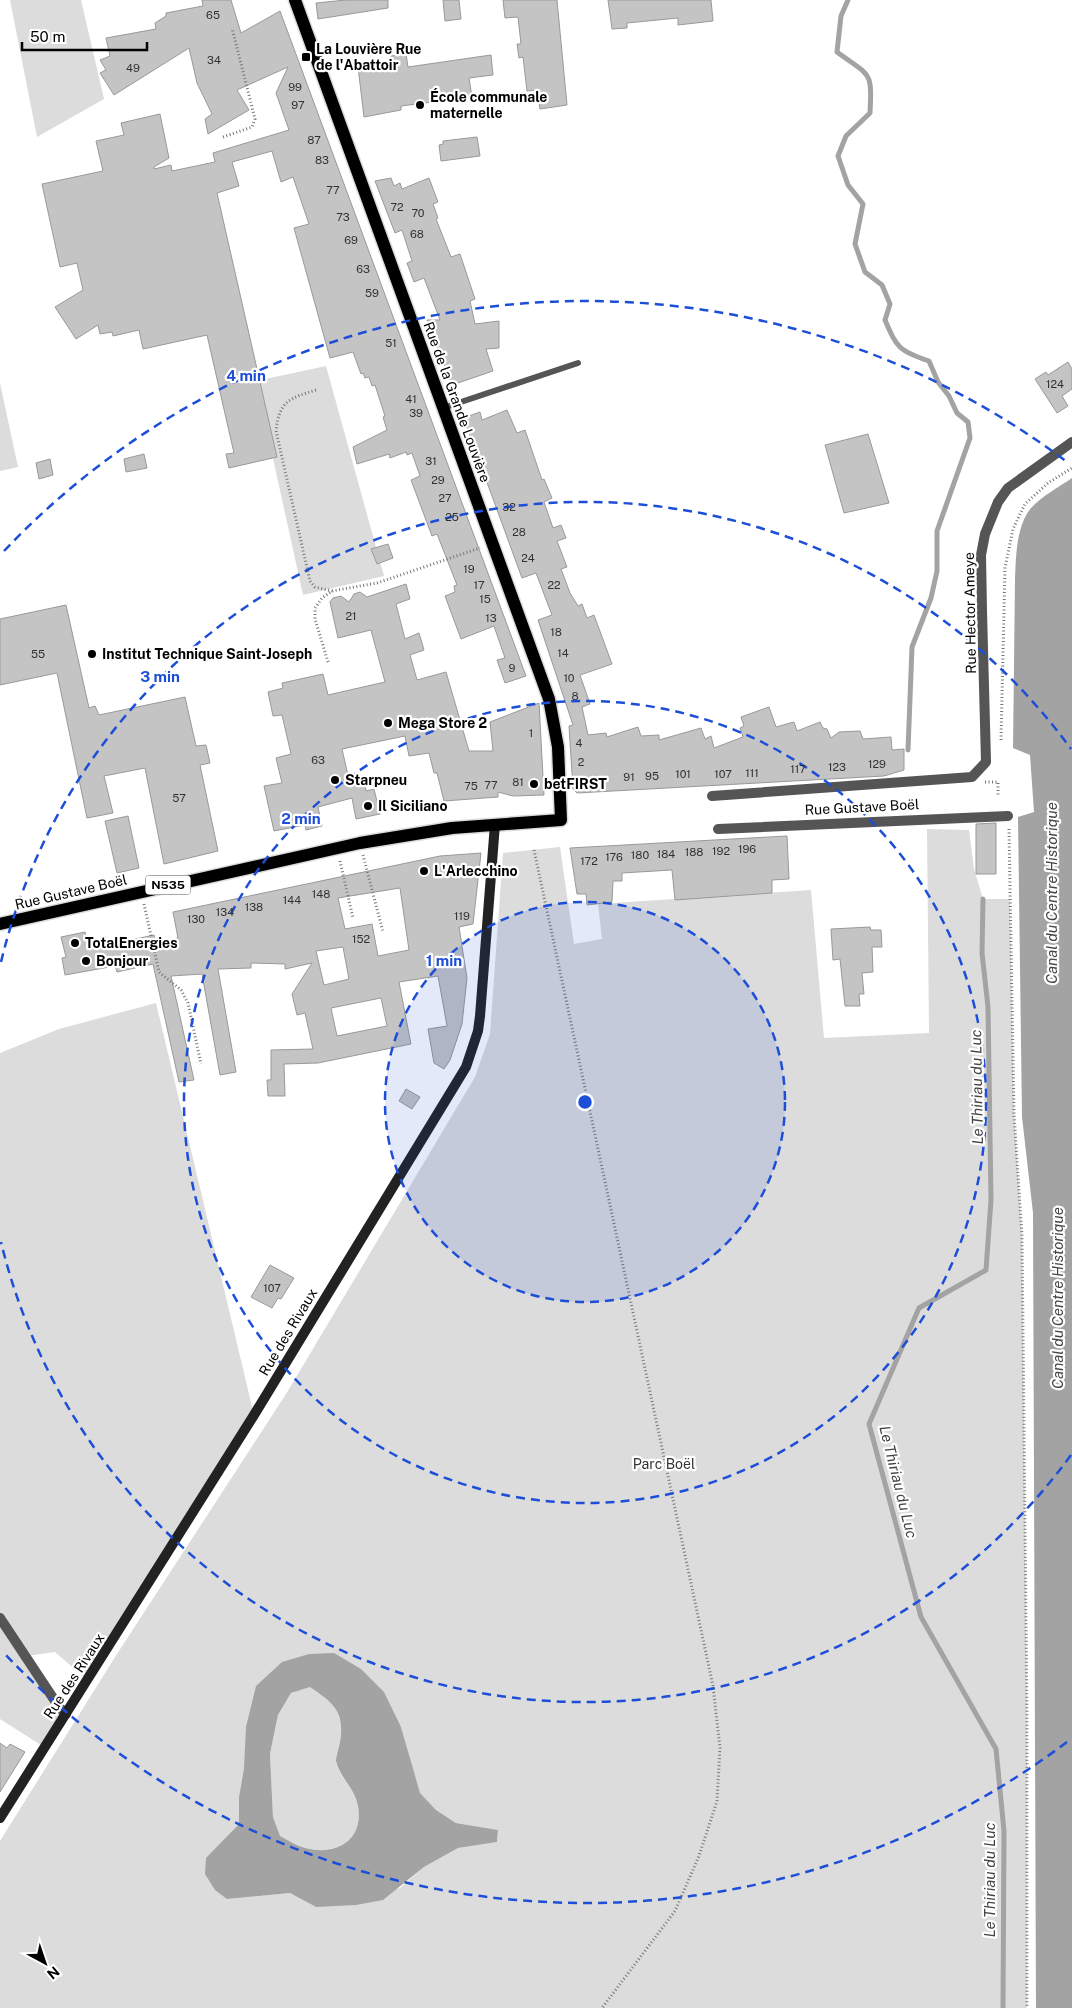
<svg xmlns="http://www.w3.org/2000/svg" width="1072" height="2008" font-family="'Public Sans',sans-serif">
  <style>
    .green { fill: #dcdcdc; fill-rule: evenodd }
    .water { fill: #a3a3a3; fill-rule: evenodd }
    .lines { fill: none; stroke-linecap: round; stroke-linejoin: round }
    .stream { stroke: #a3a3a3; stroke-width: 5 }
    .building { fill: #c4c4c4; stroke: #999; fill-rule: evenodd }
    .primary-casing { stroke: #dbdbdb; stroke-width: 15 }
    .path { stroke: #777; stroke-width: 3; stroke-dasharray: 1 2.5; stroke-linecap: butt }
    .lane { stroke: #555; stroke-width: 6 }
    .street { stroke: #555; stroke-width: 10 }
    .secondary { stroke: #222; stroke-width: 10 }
    .primary { stroke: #000; stroke-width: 12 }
    .ring { fill: none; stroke: #1d4ed8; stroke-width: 2.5; stroke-dasharray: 9 6 }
    .poi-dot { fill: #000; stroke: #fff; stroke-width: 2 }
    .labels { text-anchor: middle; stroke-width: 4.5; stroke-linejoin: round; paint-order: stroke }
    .number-label { font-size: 11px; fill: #313131 }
    .shield { fill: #fff; stroke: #4c4c4c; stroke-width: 1 }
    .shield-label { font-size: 12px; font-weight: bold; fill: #000 }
    .poi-label { font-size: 14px; font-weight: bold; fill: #000; stroke: #fff; text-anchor: start }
    .street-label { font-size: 14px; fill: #000; stroke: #fff }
    .park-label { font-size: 14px; fill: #333; stroke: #fff }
    .water-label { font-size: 15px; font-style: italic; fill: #444; stroke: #fff }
    .centre { fill: #1d4ed8; stroke: #fff; stroke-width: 2.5 }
    .ring-label { font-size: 15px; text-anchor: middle; font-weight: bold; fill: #1d4ed8; stroke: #fff; stroke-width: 4.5; stroke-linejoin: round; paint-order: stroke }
  </style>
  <rect width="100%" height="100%" fill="#fff"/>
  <g class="green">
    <path d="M10 0H81L104 99 37 137Z"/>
    <path d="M326 366 384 576 303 595 256 381Z"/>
    <path d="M0 383 18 467 0 471Z"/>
    <path d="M927 829 969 830 974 869 983 899H1010L1014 1114 1022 1236 1027 1714V2008H0V1841L117 1654 286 1394 475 1077 490 1034 503 853 560 847 574 944 602 939 598 904 811 890 824 1038 929 1033ZM309 1654 401 1727 419 1793 436 1810 456 1823 498 1830 497 1842 458 1848 424 1867 400 1888 316 1907 290 1893 227 1899 224 1840 239 1824V1797L244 1768Z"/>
    <path d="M156 1003 254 1415 84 1677 55 1652 26 1656 66 1714 44 1747 0 1719V1053L59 1029Z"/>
    <path d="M309 1686C333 1703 345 1711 340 1742 339 1748 336 1755 336 1761 338 1776 353 1787 357 1802 365 1832 346 1851 316 1850 303 1849 291 1842 280 1837L273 1817 270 1754 278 1715 291 1693Z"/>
  </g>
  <g class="water">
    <path d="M1072 478V2008H1036L1033 1213 1022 1117 1018 817 1034 812 1030 755 1013 748 1015 579C1016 557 1016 526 1031 508 1042 496 1059 487 1072 478Z"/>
    <path d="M334 1653 361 1669 384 1692 401 1727 420 1793 436 1810 456 1823 498 1830 497 1842 458 1848 424 1867 383 1900 356 1905 316 1907 290 1893 227 1899 215 1890 205 1874 206 1858 239 1824V1797L244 1768 246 1727 256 1686 282 1662 309 1654ZM310 1687C333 1703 345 1711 340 1742 339 1748 336 1756 336 1761 339 1776 353 1787 357 1802 365 1832 346 1852 316 1850 303 1849 290 1842 280 1836L273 1817 270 1754 278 1715 291 1693Z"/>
  </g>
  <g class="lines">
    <g class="stream">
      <path d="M848 0 841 16 837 52C871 77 872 70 870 113L846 136 838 156 848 185 863 204 855 244 865 272 882 285 890 304 885 320C897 348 899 351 929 361L938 382 949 396 957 413 968 422 970 438 937 531V571L931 598 912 647 908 750"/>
      <path d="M983 899 982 953 988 1007 991 1200 986 1270 919 1308 869 1424 921 1617 996 1749 1004 1831 1003 2008"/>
    </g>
  </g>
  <g class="building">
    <path d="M202 0H231L241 33 280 11 526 676 505 683 497 660 505 658 494 626 461 639 445 596 455 592 454 586 457 585 437 534 432 536 411 480 420 476 412 453 407 455 406 452 390 458 389 454 357 464 353 447 387 430 383 417 385 416 375 385 372 386 369 377 365 378 363 373 361 374 353 352 330 358 294 228 309 224 293 177 281 182 272 151 232 162 239 186 217 193 277 457 229 468 226 454 234 453 207 335 143 349 139 330 113 336 112 332 100 334 98 325 76 339 55 307 83 290 77 263 60 267 42 184 103 171 96 141 124 135 121 123 160 114 169 158 154 167V169L171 165 172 171 215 162 213 153 289 130 276 93 288 67 237 90 249 110 208 134 205 119 212 114 197 83 189 48 114 95 100 73 106 70 100 60 110 56 106 38 156 29 155 23 166 16V13L203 6Z"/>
    <path d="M346 0H388V8L318 19 316 3Z"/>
    <path d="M443 0H459L461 19 445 21Z"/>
    <path d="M503 0H557L567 105 540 109 537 90 527 91 523 57 519 58 517 44H521L518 17 505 18Z"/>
    <path d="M608 0H711L713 21 678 25V18L627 23V28L612 29Z"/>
    <path d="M406 54 408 67 491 55 493 75 469 78 472 97 401 106V110L364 117 358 67 391 62V56Z"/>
    <path d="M477 137 480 156 441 161 439 145 443 144V141Z"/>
    <path d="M391 178 394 186 400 183 402 189 429 178 438 202 433 204 438 218 436 219 451 257 460 254 475 299 470 301 475 324 499 321V348L486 349 493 371 452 385 427 320H440L424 278 414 282 407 263 412 261 402 230 395 233 375 181Z"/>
    <path d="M1068 362 1072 369V389L1062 396 1068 406 1057 413 1035 379 1046 372 1048 375Z"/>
    <path d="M507 410 517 433 525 430 542 480 544 479 552 498 544 502 553 528 561 525 566 538 557 541 567 567 561 569 570 593 578 606 582 604 587 618 594 615 612 664 580 675 590 704 582 707 588 735 606 733 607 737 638 727 641 736 659 735V740L701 728 705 739 711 736 714 748 743 737 740 728 744 726 741 717 769 707 776 727 794 722 797 731 820 722 823 728 827 729 831 738 839 732 860 731 863 739 891 737 892 750 904 749V770L884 776 577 793 573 789 569 726 573 725 538 620 552 615 536 573 522 578 466 425 469 424 466 417 480 412 482 420Z"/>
    <path d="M868 434 889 503 844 513 825 445Z"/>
    <path d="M144 454 147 468 126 472 124 459Z"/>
    <path d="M50 459 53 475 39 479 36 463Z"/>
    <path d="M388 544 393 558 377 564 371 549Z"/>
    <path d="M406 584 410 599 396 604 405 639 419 633 424 650 410 655 417 680 446 672 469 751H493L490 722 539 703 544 795 513 796 498 792V797L444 801 437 773H434L429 753 409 756 405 736 342 749 350 784 365 783 366 791 374 789 380 814 356 819 352 798 318 807 322 826 306 830 305 825 274 831 264 786 282 783 276 758 291 754 282 715 273 716 268 692 283 688 282 683 323 674 328 695 385 682 371 630 338 638 330 602 333 598 341 596 349 602 354 594 360 592 367 597Z"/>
    <path d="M66 605 89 708 95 706 99 715 185 697 196 746 206 745 210 763 200 765 218 851 164 864 145 768 104 776 113 813 87 818 57 673 0 685V619Z"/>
    <path d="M128 816 139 868 117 873 105 821Z"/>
    <path d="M996 823V874H976V824Z"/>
    <path d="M787 836 789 879 772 880V893L675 900 672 870 622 873V881H613L612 902 587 905 586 894H577L570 848Z"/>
    <path d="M481 853 473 924 459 927 467 978 462 1024 450 1060 444 1069 434 1063 428 1029 447 1026 438 976 399 982 411 1044 318 1063 284 1064 285 1096H268L267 1080H271V1050L313 1049 305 1013 297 1015 292 994 312 963 285 969V964L251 963V968L218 969 236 1072 220 1075 202 974 171 976 194 1080 179 1082 153 964 117 972 115 966 65 975 62 958 66 957 61 937 85 932 89 949 154 935 156 943 178 938 173 912 440 856ZM400 888 409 950 378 956 372 924 345 929 338 898ZM343 947 349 979 324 985 316 951ZM381 998 387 1026 337 1036 331 1008Z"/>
    <path d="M870 927 871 930H881L882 947H872L873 972 862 973 864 994H859L860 1006H845L840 959 833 960 831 929Z"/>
    <path d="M406 1089 420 1097 412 1109 399 1101Z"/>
    <path d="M270 1265 294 1278 281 1299 278 1298 272 1308 251 1297Z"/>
    <path d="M0 1743 7 1748 10 1744 25 1752 0 1792Z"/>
  </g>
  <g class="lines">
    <g class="primary-casing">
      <path id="primary" d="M0 924 360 843 452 828 561 820 558 747 549 699 295 0"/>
    </g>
    <g class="path">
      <path d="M223 137 252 127 255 119 232 28"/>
      <path d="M316 390C290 398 279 401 276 431L310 581 315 587 332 591"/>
      <path d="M328 662 315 619V608L322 598 332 591 377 583 480 548"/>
      <path d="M1001 740 1005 568 1013 529 1025 504 1048 483 1072 468"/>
      <path d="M985 782H998V795"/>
      <path d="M1009 829 1014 1114 1022 1236 1027 1714V2008"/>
      <path d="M534 850 713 1686 720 1748 717 1801 699 1856 675 1911 602 2008"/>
      <path d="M363 855 383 932"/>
      <path d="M340 861 353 918"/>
      <path d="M144 904 159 972 181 990 188 1003 201 1064"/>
    </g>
    <path class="lane" d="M443 408 578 363"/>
    <g class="street">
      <path d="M712 796 972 777 986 762 982 611 981 555 985 534 998 502 1008 488 1072 442"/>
      <path d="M718 829 1008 816"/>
      <path d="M0 1618 59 1707 66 1714"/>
    </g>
    <path class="secondary" d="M0 1818 254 1415 466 1067 478 1031 480 1016 495 824"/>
    <use href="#primary" class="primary"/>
  </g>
  <circle cx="585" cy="1102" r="200" fill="#1d4ed8" fill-opacity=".12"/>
  <g class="ring">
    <circle cx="585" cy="1102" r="200"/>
    <circle cx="585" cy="1102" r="401"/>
    <path d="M1071 1455A601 601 0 0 1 1 1242M1 962A601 601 0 0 1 1071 749"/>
    <path d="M1067 1742A801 801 0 0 1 4 1653M4 551A801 801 0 0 1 1067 462"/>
  </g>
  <g class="poi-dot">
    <rect x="301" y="52" width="10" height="10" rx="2.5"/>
    <circle cx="420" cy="105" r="5"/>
    <circle cx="92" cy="654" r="5"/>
    <circle cx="388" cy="723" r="5"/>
    <circle cx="335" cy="780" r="5"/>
    <circle cx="534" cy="784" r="5"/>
    <circle cx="368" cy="806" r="5"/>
    <circle cx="424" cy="871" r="5"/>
    <circle cx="75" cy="943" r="5"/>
    <circle cx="86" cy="961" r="5"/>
  </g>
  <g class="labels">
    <g class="number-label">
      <text x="213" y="19">65</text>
      <text x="214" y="64">34</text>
      <text x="133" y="72">49</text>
      <text x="295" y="91">99</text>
      <text x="298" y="109">97</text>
      <text x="314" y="144">87</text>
      <text x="322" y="164">83</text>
      <text x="333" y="194">77</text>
      <text x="397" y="211">72</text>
      <text x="418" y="217">70</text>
      <text x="343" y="221">73</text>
      <text x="417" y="238">68</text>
      <text x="351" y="244">69</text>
      <text x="363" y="273">63</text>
      <text x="372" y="297">59</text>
      <text x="391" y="347">51</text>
      <text x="1055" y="388">124</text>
      <text x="411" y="403">41</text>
      <text x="416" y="417">39</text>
      <text x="431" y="465">31</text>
      <text x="438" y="484">29</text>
      <text x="445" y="502">27</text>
      <text x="509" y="511">32</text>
      <text x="452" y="521">25</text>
      <text x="519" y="536">28</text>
      <text x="528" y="562">24</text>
      <text x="469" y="573">19</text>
      <text x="479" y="589">17</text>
      <text x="554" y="589">22</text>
      <text x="485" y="603">15</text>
      <text x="351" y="620">21</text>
      <text x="491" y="622">13</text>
      <text x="556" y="636">18</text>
      <text x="563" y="657">14</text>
      <text x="38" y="658">55</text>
      <text x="512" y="672">9</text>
      <text x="569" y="682">10</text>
      <text x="575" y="700">8</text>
      <text x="531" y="737">1</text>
      <text x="579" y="747">4</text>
      <text x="318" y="764">63</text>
      <text x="581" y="766">2</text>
      <text x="877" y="768">129</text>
      <text x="837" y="771">123</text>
      <text x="798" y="773">117</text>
      <text x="752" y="777">111</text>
      <text x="683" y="778">101</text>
      <text x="723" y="778">107</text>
      <text x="652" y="780">95</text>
      <text x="629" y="781">91</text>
      <text x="518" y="786">81</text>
      <text x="491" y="789">77</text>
      <text x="471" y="790">75</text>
      <text x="179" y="802">57</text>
      <text x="747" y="853">196</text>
      <text x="721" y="855">192</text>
      <text x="694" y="856">188</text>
      <text x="666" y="858">184</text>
      <text x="640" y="859">180</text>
      <text x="614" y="861">176</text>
      <text x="589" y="865">172</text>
      <text x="321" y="898">148</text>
      <text x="292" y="904">144</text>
      <text x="254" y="911">138</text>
      <text x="225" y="916">134</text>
      <text x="462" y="920">119</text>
      <text x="196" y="923">130</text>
      <text x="361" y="943">152</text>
      <text x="272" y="1292">107</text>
    </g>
    <rect class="shield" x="145.5" y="875.5" width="45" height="19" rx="4"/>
    <g class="shield-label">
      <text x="168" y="889">N535</text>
    </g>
    <g class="poi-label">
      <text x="316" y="54">La Louvière Rue<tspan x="316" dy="16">de l'Abattoir</tspan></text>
      <text x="430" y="102">École communale<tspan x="430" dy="16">maternelle</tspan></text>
      <text x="102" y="659">Institut Technique Saint-Joseph</text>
      <text x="398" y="728">Mega Store 2</text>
      <text x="345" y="785">Starpneu</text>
      <text x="544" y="789">betFIRST</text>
      <text x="378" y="811">Il Siciliano</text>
      <text x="434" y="876">L'Arlecchino</text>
      <text x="85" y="948">TotalEnergies</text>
      <text x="96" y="966">Bonjour</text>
    </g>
    <g class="street-label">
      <text transform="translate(457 402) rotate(70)" y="5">Rue de la Grande Louvière</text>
      <text transform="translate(970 613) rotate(-91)" y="5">Rue Hector Ameye</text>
      <text transform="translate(862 807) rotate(-3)" y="5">Rue Gustave Boël</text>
      <text transform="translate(71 892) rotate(-13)" y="5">Rue Gustave Boël</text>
      <text transform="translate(288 1332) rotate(-59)" y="5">Rue des Rivaux</text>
      <text transform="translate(74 1676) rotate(-57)" y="5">Rue des Rivaux</text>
    </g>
    <g class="park-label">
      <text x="664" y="1469">Parc Boël</text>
    </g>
    <g class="water-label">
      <text transform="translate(1052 893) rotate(-90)" y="5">Canal du Centre Historique</text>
      <text transform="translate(977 1087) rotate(-91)" y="5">Le Thiriau du Luc</text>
      <text transform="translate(1058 1298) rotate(-90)" y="5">Canal du Centre Historique</text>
      <text transform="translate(898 1482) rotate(76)" y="5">Le Thiriau du Luc</text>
      <text transform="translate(990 1880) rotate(-90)" y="5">Le Thiriau du Luc</text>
    </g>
  </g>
  <circle cx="585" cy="1102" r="8" class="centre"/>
  <g class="ring-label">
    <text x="246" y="381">4 min</text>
    <text x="160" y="682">3 min</text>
    <text x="301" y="824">2 min</text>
    <text x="444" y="966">1 min</text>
  </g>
  <g transform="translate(45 1963) rotate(140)" stroke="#ffffff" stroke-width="4" paint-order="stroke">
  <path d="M0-4L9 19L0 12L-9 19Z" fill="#000000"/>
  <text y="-8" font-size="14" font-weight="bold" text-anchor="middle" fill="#000000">N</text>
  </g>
  <path d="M22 42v8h125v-8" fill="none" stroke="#000000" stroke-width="2.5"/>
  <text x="30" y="42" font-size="15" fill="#000000" stroke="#ffffff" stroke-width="4" paint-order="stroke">50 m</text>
</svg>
